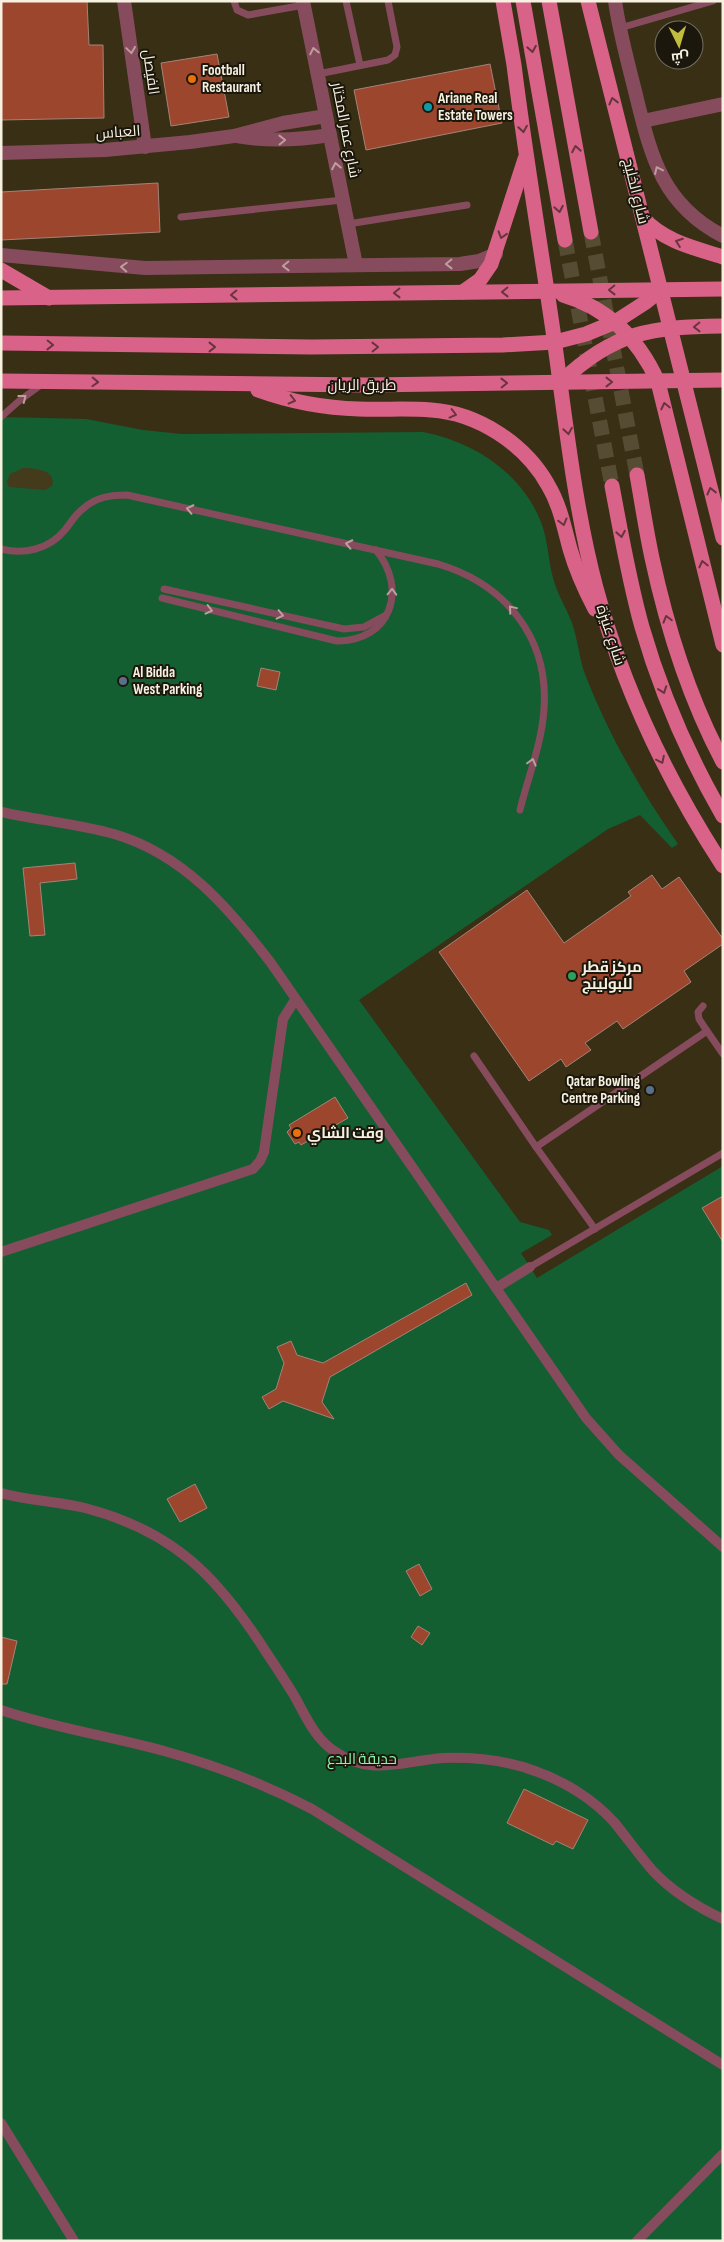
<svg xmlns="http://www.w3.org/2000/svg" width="724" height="2242" font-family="'Sofia Sans Condensed',Cairo,sans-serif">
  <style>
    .green { fill: #145f31 }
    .sand { fill: #433b1b }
    .building { fill: #9c462e; stroke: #a48379 }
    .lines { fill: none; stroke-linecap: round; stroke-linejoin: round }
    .primary-tunnel { stroke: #554c33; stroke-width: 15; stroke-dasharray: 15 8; stroke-linecap: butt }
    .service { stroke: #864c5d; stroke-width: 7 }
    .pedestrian { stroke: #864c5d; stroke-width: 10 }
    .minor { stroke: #864c5d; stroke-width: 14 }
    .primary { stroke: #d96288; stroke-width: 15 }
    .oneway { stroke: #67353e }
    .oneway2 { stroke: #be9e9f }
    .food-dot { fill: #e8710a; stroke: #1b170c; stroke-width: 2 }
    .culture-dot { fill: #0f9aa8; stroke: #1b170c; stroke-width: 2 }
    .service-dot { fill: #5c6f8a; stroke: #1b170c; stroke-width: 2 }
    .leisure-dot { fill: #2e9e5b; stroke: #1b170c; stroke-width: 2 }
    .labels { text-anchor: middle; stroke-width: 4; stroke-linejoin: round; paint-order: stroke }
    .poi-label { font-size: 15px; font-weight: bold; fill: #f7f1e1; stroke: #1b170c; text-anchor: start }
    .street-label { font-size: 15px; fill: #f7f1e1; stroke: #1b170c }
    .park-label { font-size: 15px; fill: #86f6a6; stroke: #1b170c }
  </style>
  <rect width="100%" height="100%" fill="#382f14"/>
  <path class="green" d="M1 417 86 419 143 430 182 434 423 432C474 442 521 472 541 522 548 540 548 559 553 578 557 594 566 607 572 623 578 640 579 658 585 674 608 734 641 791 678 844L672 848 640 815 608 829 359 1000 520 1222 549 1230 552 1235 521 1253 537 1278 723 1166V2241H1Z"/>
  <path class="sand" d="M23 468C35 468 57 470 52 486L45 490 9 487 7 482 10 474Z"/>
  <g class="building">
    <path d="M1 1H87L89 45H103L104 118 1 120Z"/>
    <path d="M217 54 229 117 171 126 161 63Z"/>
    <path d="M490 64 502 123 366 150 354 90Z"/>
    <path d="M158 183 160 232 1 240V192Z"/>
    <path d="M261 668 280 672 276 690 257 686Z"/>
    <path d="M75 863 77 879 40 883 45 935 30 936 23 868Z"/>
    <path d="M652 875 662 889 679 877 723 939V944L684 971 691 982 623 1029 617 1021 585 1043 591 1050 566 1067 561 1059 529 1081 439 952 527 890 564 943 631 896 628 892Z"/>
    <path d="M335 1097 348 1118 301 1145 299 1142 295 1144 287 1132 291 1128 289 1125Z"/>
    <path d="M723 1196V1242L702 1208Z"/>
    <path d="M466 1283 472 1295 330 1377 322 1402 334 1419 283 1401 269 1409 262 1397 276 1389 284 1363 277 1347 291 1341 297 1355 323 1363Z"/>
    <path d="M195 1484 207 1508 180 1522 167 1499Z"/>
    <path d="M419 1564 432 1589 420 1596 406 1571Z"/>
    <path d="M418 1626 430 1633 422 1645 411 1637Z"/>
    <path d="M1 1637 17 1641 7 1684H1Z"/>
    <path d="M524 1789 588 1820 573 1849 556 1841 553 1845 507 1823Z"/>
  </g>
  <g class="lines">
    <g class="primary-tunnel">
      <path d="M591 232 637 475"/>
      <path d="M565 240 612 486"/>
    </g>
    <g class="service">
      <path d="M234 1 237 10 248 15 304 5"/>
      <path d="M346 1 360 65"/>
      <path d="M620 28 713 1"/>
      <path d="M318 74 388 60 395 55 397 47 388 1"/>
      <path d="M181 217 343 200"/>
      <path d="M348 224 467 205"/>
      <path d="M1 417 19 401 42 384"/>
      <path d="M1 549C24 555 49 549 64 531 71 523 75 514 84 508 96 497 111 495 127 495L438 564C505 584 549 637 544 709 542 743 528 777 520 810"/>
      <path d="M164 589 344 629 364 627 384 616"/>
      <path d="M162 598 337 641C391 641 408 589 376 550"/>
      <path d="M703 1006 698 1012 699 1019 707 1031"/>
      <path d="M474 1056 536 1147"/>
      <path d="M595 1229 536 1147 707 1031 723 1054"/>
      <path d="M530 1267 723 1153"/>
    </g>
    <g class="pedestrian">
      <path d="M1 812C38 820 78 824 114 834 183 854 229 908 271 963L586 1418 619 1455 723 1547"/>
      <path d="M1 1252 253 1169 260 1161 264 1152 283 1019 295 1000"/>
      <path d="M496 1288 530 1267"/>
      <path d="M1 1493C29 1501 57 1501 85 1508 174 1531 218 1577 266 1652 276 1667 286 1682 295 1697 306 1717 315 1738 334 1751 371 1777 402 1761 443 1758 474 1757 506 1760 535 1771 564 1781 593 1799 614 1822 627 1838 639 1855 653 1871 673 1892 697 1907 723 1919"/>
      <path d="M1 1710C54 1728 110 1736 164 1751 215 1765 264 1784 312 1809L723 2065"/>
      <path d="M1 2123 74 2241"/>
      <path d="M637 2241 723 2154"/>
    </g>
    <g class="minor">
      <path d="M124 1 145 147"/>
      <path d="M303 1 356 265"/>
      <path d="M615 1C619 30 627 59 634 87 650 151 659 203 723 236"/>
      <path d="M643 121 723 104"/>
      <path d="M237 136C269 142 299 140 330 135"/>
      <path d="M1 153 105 150 190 142 234 136 283 123 326 116"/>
      <path d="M1 255 145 268 460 264 479 261 496 254"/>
    </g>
    <g class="primary">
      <path d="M503 1 514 65C525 154 540 242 553 331 565 416 574 505 596 588 623 688 667 780 723 866"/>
      <path d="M523 1 565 240"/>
      <path d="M549 1 591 232"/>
      <path d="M588 1 723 538"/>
      <path d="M643 218C663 241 694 248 723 257"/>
      <path d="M1 270 49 298"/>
      <path d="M463 292 480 280 491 264 525 159"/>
      <path d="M563 295C608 308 639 340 658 382L723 645"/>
      <path d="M1 298 723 289"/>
      <path d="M1 343 311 347 503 345 555 342 586 334 615 322 646 302 661 290"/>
      <path d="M1 381 367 385 723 380"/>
      <path d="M561 382C614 331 652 327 723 326"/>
      <path d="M258 390C291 402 324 408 359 409 383 410 407 408 431 410 478 413 525 444 548 485 560 505 564 527 570 549 576 570 585 590 595 609"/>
      <path d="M637 475C642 503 646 530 652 558 667 628 689 698 723 762"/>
      <path d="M612 486C621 533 629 581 642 627 661 693 689 757 723 816"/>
    </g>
  </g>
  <defs><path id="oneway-chevron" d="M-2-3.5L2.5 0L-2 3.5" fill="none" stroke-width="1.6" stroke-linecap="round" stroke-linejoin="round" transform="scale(1.25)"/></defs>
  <g class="oneway">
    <use href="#oneway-chevron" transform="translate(532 49) rotate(80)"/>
    <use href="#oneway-chevron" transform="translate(613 101) rotate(-104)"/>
    <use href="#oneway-chevron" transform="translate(523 129) rotate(81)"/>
    <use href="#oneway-chevron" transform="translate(576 149) rotate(-100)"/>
    <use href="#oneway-chevron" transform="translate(559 209) rotate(80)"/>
    <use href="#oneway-chevron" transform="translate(502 235) rotate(107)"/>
    <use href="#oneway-chevron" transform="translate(679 242) rotate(-160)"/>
    <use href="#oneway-chevron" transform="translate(612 290) rotate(179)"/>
    <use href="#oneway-chevron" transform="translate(505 292) rotate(179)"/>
    <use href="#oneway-chevron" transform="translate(397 293) rotate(179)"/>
    <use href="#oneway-chevron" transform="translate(234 295) rotate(179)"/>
    <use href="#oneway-chevron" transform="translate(697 327) rotate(179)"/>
    <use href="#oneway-chevron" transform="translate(50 345) rotate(1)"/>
    <use href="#oneway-chevron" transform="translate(212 347)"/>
    <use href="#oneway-chevron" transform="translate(375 347) rotate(-1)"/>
    <use href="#oneway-chevron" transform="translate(95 382) rotate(2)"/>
    <use href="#oneway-chevron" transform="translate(609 382)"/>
    <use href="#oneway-chevron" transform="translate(504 383) rotate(-1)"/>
    <use href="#oneway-chevron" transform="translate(292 400) rotate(14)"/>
    <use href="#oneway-chevron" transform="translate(665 406) rotate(-103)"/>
    <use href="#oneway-chevron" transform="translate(453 414) rotate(14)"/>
    <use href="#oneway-chevron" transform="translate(568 431) rotate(81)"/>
    <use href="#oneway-chevron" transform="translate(711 491) rotate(-104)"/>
    <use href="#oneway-chevron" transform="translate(563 522) rotate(75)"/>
    <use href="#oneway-chevron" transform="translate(621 534) rotate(80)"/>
    <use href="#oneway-chevron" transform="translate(703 564) rotate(-103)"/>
    <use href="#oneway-chevron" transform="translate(667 619) rotate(-106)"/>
    <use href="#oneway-chevron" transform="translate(663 690) rotate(70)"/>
    <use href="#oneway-chevron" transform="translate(661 760) rotate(64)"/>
  </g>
  <g class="oneway2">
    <use href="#oneway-chevron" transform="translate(131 50) rotate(82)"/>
    <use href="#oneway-chevron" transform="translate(314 51) rotate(-102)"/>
    <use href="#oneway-chevron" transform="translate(282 140) rotate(-1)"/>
    <use href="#oneway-chevron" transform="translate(336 166) rotate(-101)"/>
    <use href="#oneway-chevron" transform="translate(658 170) rotate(-115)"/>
    <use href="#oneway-chevron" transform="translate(449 264) rotate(179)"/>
    <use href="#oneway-chevron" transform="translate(286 266) rotate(179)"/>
    <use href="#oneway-chevron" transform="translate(124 267) rotate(-177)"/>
    <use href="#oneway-chevron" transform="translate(23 398) rotate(-38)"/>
    <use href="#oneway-chevron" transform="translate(190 509) rotate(-168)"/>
    <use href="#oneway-chevron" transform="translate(349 544) rotate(-168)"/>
    <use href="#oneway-chevron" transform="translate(392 592) rotate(-88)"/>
    <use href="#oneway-chevron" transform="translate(512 609) rotate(-130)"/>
    <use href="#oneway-chevron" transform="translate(209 610) rotate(14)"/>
    <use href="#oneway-chevron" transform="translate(280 615) rotate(13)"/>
    <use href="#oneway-chevron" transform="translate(532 762) rotate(-75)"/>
  </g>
  <g class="food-dot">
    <circle cx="192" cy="79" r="5"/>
    <circle cx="297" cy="1133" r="5"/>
  </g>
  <circle class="culture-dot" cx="428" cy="107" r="5"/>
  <g class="service-dot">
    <circle cx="123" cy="681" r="5"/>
    <circle cx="650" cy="1090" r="5"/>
  </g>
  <circle class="leisure-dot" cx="572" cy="976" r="5"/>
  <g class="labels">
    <g class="poi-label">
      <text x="202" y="75">Football<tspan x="202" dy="17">Restaurant</tspan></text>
      <text x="438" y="103">Ariane Real<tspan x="438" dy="17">Estate Towers</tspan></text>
      <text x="133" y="677">Al Bidda<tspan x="133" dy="17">West Parking</tspan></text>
      <text x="582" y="972">مركز قطر<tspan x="582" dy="17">للبولينج</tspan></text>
      <text x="640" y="1086" text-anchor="end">Qatar Bowling<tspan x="640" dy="17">Centre Parking</tspan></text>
      <text x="307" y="1138">وقت الشاي</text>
    </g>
    <g class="street-label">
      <text transform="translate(151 72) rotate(82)" y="5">الفيصل</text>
      <text transform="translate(346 130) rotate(79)" y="5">شارع عمر المختار</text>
      <text transform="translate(118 132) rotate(-4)" y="5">العباس</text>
      <text transform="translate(636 191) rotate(76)" y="5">شارع الخليج</text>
      <text x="362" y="390">طريق الريان</text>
      <text transform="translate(611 635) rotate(72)" y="5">شارع عنيزة</text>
    </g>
    <g class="park-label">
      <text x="362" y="1764">حديقة البدع</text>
    </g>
  </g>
  <rect width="724" height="2242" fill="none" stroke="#f7f1e1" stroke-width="5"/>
  <g transform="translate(679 45) rotate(175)"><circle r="24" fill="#1b170c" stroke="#736e61"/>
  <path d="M0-4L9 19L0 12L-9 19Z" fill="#c3bd3f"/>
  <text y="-8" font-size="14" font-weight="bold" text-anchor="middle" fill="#f7f1e1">ش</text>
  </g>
</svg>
